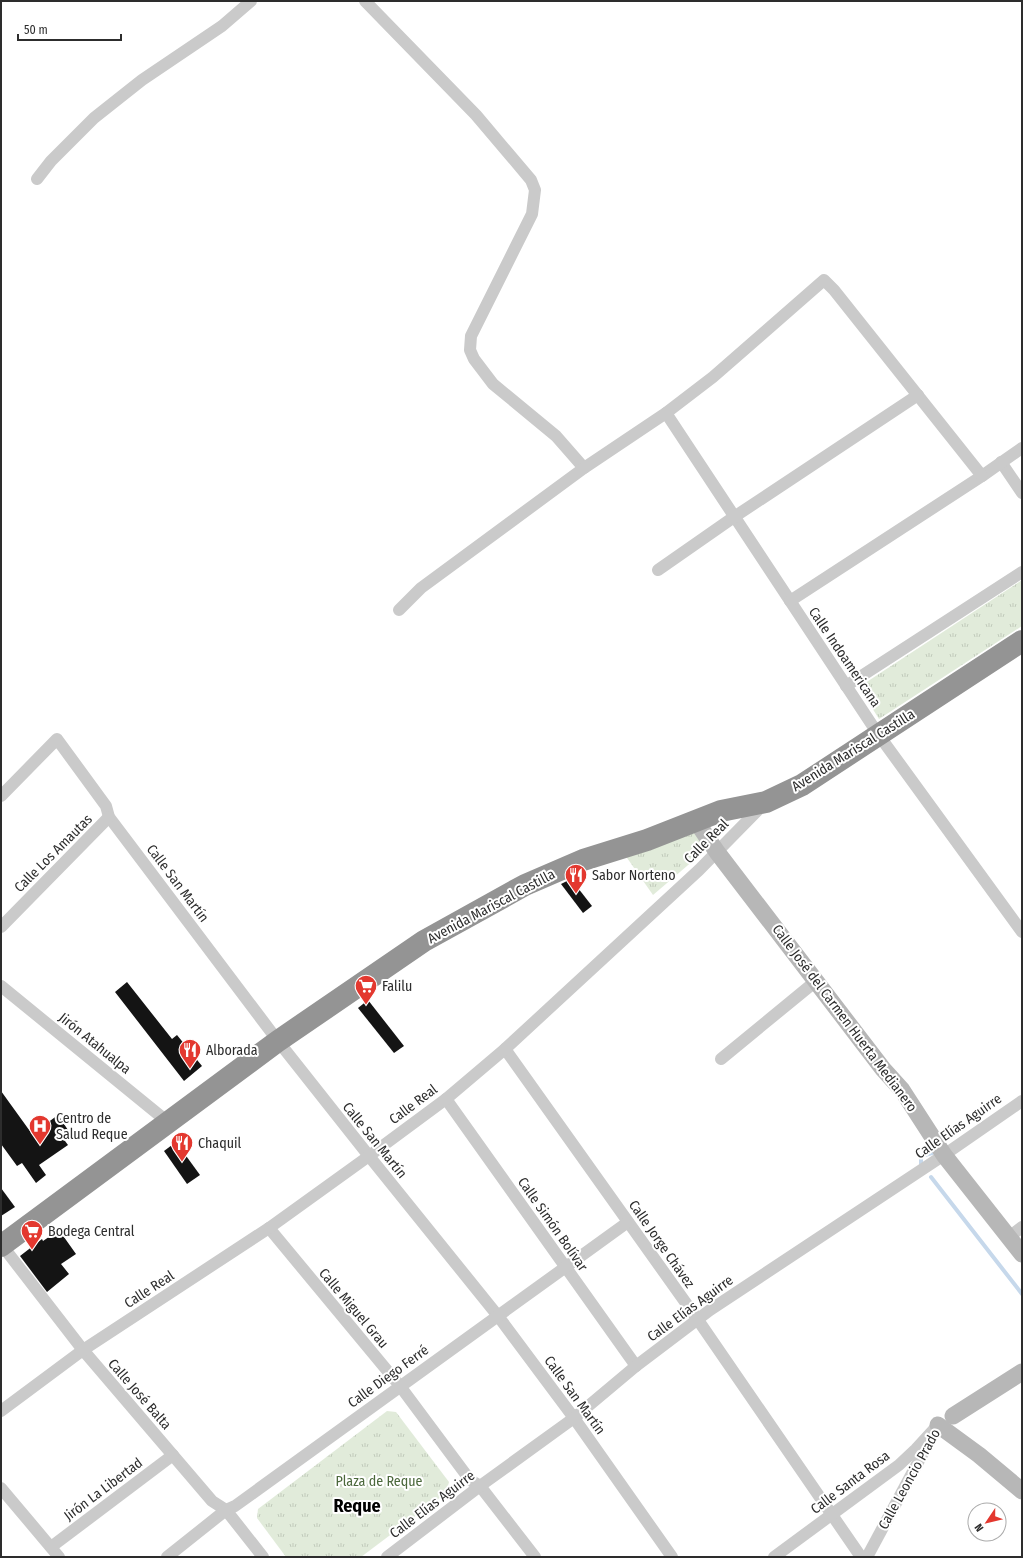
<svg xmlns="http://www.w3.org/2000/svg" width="1023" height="1558" font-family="'Fira Sans Condensed',sans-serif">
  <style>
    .park { fill: url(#park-tufts) }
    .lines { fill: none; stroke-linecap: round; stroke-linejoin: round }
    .stream { stroke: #c6d8eb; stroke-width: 4 }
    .building { fill: #141414 }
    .street { stroke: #cacaca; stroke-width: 12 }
    .secondary { stroke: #b7b7b7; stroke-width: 17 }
    .highway { stroke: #949494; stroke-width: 22 }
    .labels { text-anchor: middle; stroke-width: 4; stroke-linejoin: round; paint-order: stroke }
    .street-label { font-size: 14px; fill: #2d2d2d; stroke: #fff }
    .poi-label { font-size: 14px; fill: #2d2d2d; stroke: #fff; text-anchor: start }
    .park-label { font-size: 14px; fill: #4b683b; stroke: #fff }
    .district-label { font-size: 18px; font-weight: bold; fill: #000; stroke: #fff }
  </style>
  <defs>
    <pattern id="park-tufts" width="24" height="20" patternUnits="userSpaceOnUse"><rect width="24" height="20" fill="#e1ebda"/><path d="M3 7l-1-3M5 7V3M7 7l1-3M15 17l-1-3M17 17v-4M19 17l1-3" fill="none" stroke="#c1cabb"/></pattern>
  </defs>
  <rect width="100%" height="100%" fill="#fff"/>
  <g class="park">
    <path d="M1022 580V626L879 719 859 687Z"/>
    <path d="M699 831 708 848 653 895 625 855Z"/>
    <path d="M387 1411 396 1412 449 1482 446 1493 361 1557H286L257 1518 258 1509Z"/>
  </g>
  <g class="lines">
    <g class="stream">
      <path d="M921 1164V1156L936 1152 935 1150"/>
      <path d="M931 1177 1022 1294"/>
    </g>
  </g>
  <g class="building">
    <path d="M571 879 592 906 583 913 561 884Z"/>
    <path d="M127 982 172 1039 177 1035 202 1066 184 1081 115 992Z"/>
    <path d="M368 1000 404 1046 394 1053 358 1008Z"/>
    <path d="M1 1091 32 1134 58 1115 72 1136 65 1141 68 1145 39 1165 46 1175 36 1183 22 1163 17 1166 1 1144Z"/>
    <path d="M176 1142 200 1175 187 1184 164 1151Z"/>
    <path d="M1 1188 15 1207 1 1216Z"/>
    <path d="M59 1230 76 1254 61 1264 69 1274 47 1292 20 1256 42 1239 43 1241Z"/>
  </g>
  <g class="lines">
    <g class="street">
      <path d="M365 1 476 115 531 180 535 190 532 214 471 336 470 350 474 359 493 384 556 436 584 468"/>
      <path d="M37 179 51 161 94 118 142 80 222 26 251 1"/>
      <path d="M666 413 878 734 1022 932"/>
      <path d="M1001 462 1022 493"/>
      <path d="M658 570 734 517 918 395"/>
      <path d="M790 601 982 476 1022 448"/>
      <path d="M399 610 421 588 584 468 666 413 713 377 824 280 834 290 982 476"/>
      <path d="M846 686 1022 572"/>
      <path d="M1 796 57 739 106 806 109 817 278 1041 369 1156 498 1316 574 1418 672 1557"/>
      <path d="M1 927 109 817"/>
      <path d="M1 986 169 1123"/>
      <path d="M505 1049 698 1320 861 1557"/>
      <path d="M721 1059 816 981"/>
      <path d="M446 1099 636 1366"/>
      <path d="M269 1228 400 1386 470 1480 480 1486 535 1557"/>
      <path d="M1009 1237 1022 1227"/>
      <path d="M1 1244 83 1350 212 1501 226 1510 263 1557"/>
      <path d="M1 1411 83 1350 269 1228 369 1156 446 1099 505 1049 699 870 763 805"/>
      <path d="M1 1488 59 1557"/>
      <path d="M51 1547 173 1455"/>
      <path d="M167 1557 226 1510 235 1506 628 1222"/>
      <path d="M387 1557 480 1486 574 1418 636 1366 710 1310 944 1155 1022 1101"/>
      <path d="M774 1557 899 1465 916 1449 938 1425"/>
      <path d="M867 1557 930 1440"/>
    </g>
    <g class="secondary">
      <path d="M696 821 717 852 883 1069 902 1090 944 1155 1022 1254"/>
      <path d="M953 1416 1022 1372"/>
      <path d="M938 1425 979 1455 1022 1491"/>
    </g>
    <path class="highway" d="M1 1246 278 1041 424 941 525 885 583 860 647 840 721 811 766 802 802 785 1022 641"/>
  </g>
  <defs>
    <g id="restaurant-pin" transform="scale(1.15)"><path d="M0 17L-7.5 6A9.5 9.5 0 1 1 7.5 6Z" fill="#e3382f" stroke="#fff"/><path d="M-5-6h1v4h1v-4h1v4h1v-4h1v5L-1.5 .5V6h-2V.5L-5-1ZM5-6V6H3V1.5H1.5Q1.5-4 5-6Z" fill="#fff"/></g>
    <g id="supermarket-pin" transform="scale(1.15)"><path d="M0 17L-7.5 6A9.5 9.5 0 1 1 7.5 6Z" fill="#e3382f" stroke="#fff"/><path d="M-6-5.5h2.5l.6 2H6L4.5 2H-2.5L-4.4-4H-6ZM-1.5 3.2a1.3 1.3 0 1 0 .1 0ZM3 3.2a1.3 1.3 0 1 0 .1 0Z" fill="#fff"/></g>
    <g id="hospital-pin" transform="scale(1.15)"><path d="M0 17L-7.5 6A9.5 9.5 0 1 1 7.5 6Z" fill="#e3382f" stroke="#fff"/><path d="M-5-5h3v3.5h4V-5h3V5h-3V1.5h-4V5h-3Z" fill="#fff"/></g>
  </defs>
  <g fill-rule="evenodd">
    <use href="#restaurant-pin" x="576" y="875"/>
    <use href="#supermarket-pin" x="366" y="986"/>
    <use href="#restaurant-pin" x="190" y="1050"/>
    <use href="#hospital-pin" x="40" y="1126"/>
    <use href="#restaurant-pin" x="182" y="1143"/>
    <use href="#supermarket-pin" x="32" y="1231"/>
  </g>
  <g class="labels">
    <g class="street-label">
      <text transform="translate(845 657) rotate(56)" y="5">Calle Indoamericana</text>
      <text transform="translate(853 750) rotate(-32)" y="5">Avenida Mariscal Castilla</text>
      <text transform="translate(706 841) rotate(-45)" y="5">Calle Real</text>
      <text transform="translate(53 853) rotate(-45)" y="5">Calle Los Amautas</text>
      <text transform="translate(178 883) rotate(53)" y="5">Calle San Martín</text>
      <text transform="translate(491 906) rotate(-28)" y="5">Avenida Mariscal Castilla</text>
      <text transform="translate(845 1018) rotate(53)" y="5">Calle José del Carmen Huerta Medianero</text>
      <text transform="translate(95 1043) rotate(39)" y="5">Jirón Atahualpa</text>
      <text transform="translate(413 1104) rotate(-37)" y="5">Calle Real</text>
      <text transform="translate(958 1126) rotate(-35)" y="5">Calle Elías Aguirre</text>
      <text transform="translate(375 1140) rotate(51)" y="5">Calle San Martín</text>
      <text transform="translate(553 1224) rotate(55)" y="5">Calle Simón Bolívar</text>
      <text transform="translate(662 1244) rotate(55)" y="5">Calle Jorge Chávez</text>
      <text transform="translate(149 1289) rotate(-33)" y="5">Calle Real</text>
      <text transform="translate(354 1308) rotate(50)" y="5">Calle Miguel Grau</text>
      <text transform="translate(690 1308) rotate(-36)" y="5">Calle Elías Aguirre</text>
      <text transform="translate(388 1376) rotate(-36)" y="5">Calle Diego Ferré</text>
      <text transform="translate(140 1394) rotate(49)" y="5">Calle José Balta</text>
      <text transform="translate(575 1395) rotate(54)" y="5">Calle San Martín</text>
      <text transform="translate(909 1479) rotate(-61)" y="5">Calle Leoncio Prado</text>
      <text transform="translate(850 1482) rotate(-37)" y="5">Calle Santa Rosa</text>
      <text transform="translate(103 1489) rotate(-37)" y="5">Jirón La Libertad</text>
      <text transform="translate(432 1504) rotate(-37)" y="5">Calle Elías Aguirre</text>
    </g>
    <g class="poi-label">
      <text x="592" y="880">Sabor Norteno</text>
      <text x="382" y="991">Falilu</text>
      <text x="206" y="1055">Alborada</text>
      <text x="56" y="1123">Centro de<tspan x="56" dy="16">Salud Reque</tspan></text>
      <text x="198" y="1148">Chaquil</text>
      <text x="48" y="1236">Bodega Central</text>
    </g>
    <g class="park-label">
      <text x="379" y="1486">Plaza de Reque</text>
    </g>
    <g class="district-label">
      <text x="357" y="1512">Reque</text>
    </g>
  </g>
  <rect width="1023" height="1558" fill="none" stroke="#2d2d2d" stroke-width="4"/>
  <g transform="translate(987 1522) rotate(235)"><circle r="19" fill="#ffffff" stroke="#ababab"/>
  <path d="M0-3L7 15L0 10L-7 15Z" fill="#e3382f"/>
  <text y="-6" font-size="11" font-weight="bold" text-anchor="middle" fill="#2d2d2d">N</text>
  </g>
  <path d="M18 34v6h103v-6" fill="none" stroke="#2d2d2d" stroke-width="2"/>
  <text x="24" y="34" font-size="12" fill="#2d2d2d" stroke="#ffffff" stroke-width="3" paint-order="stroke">50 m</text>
</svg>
